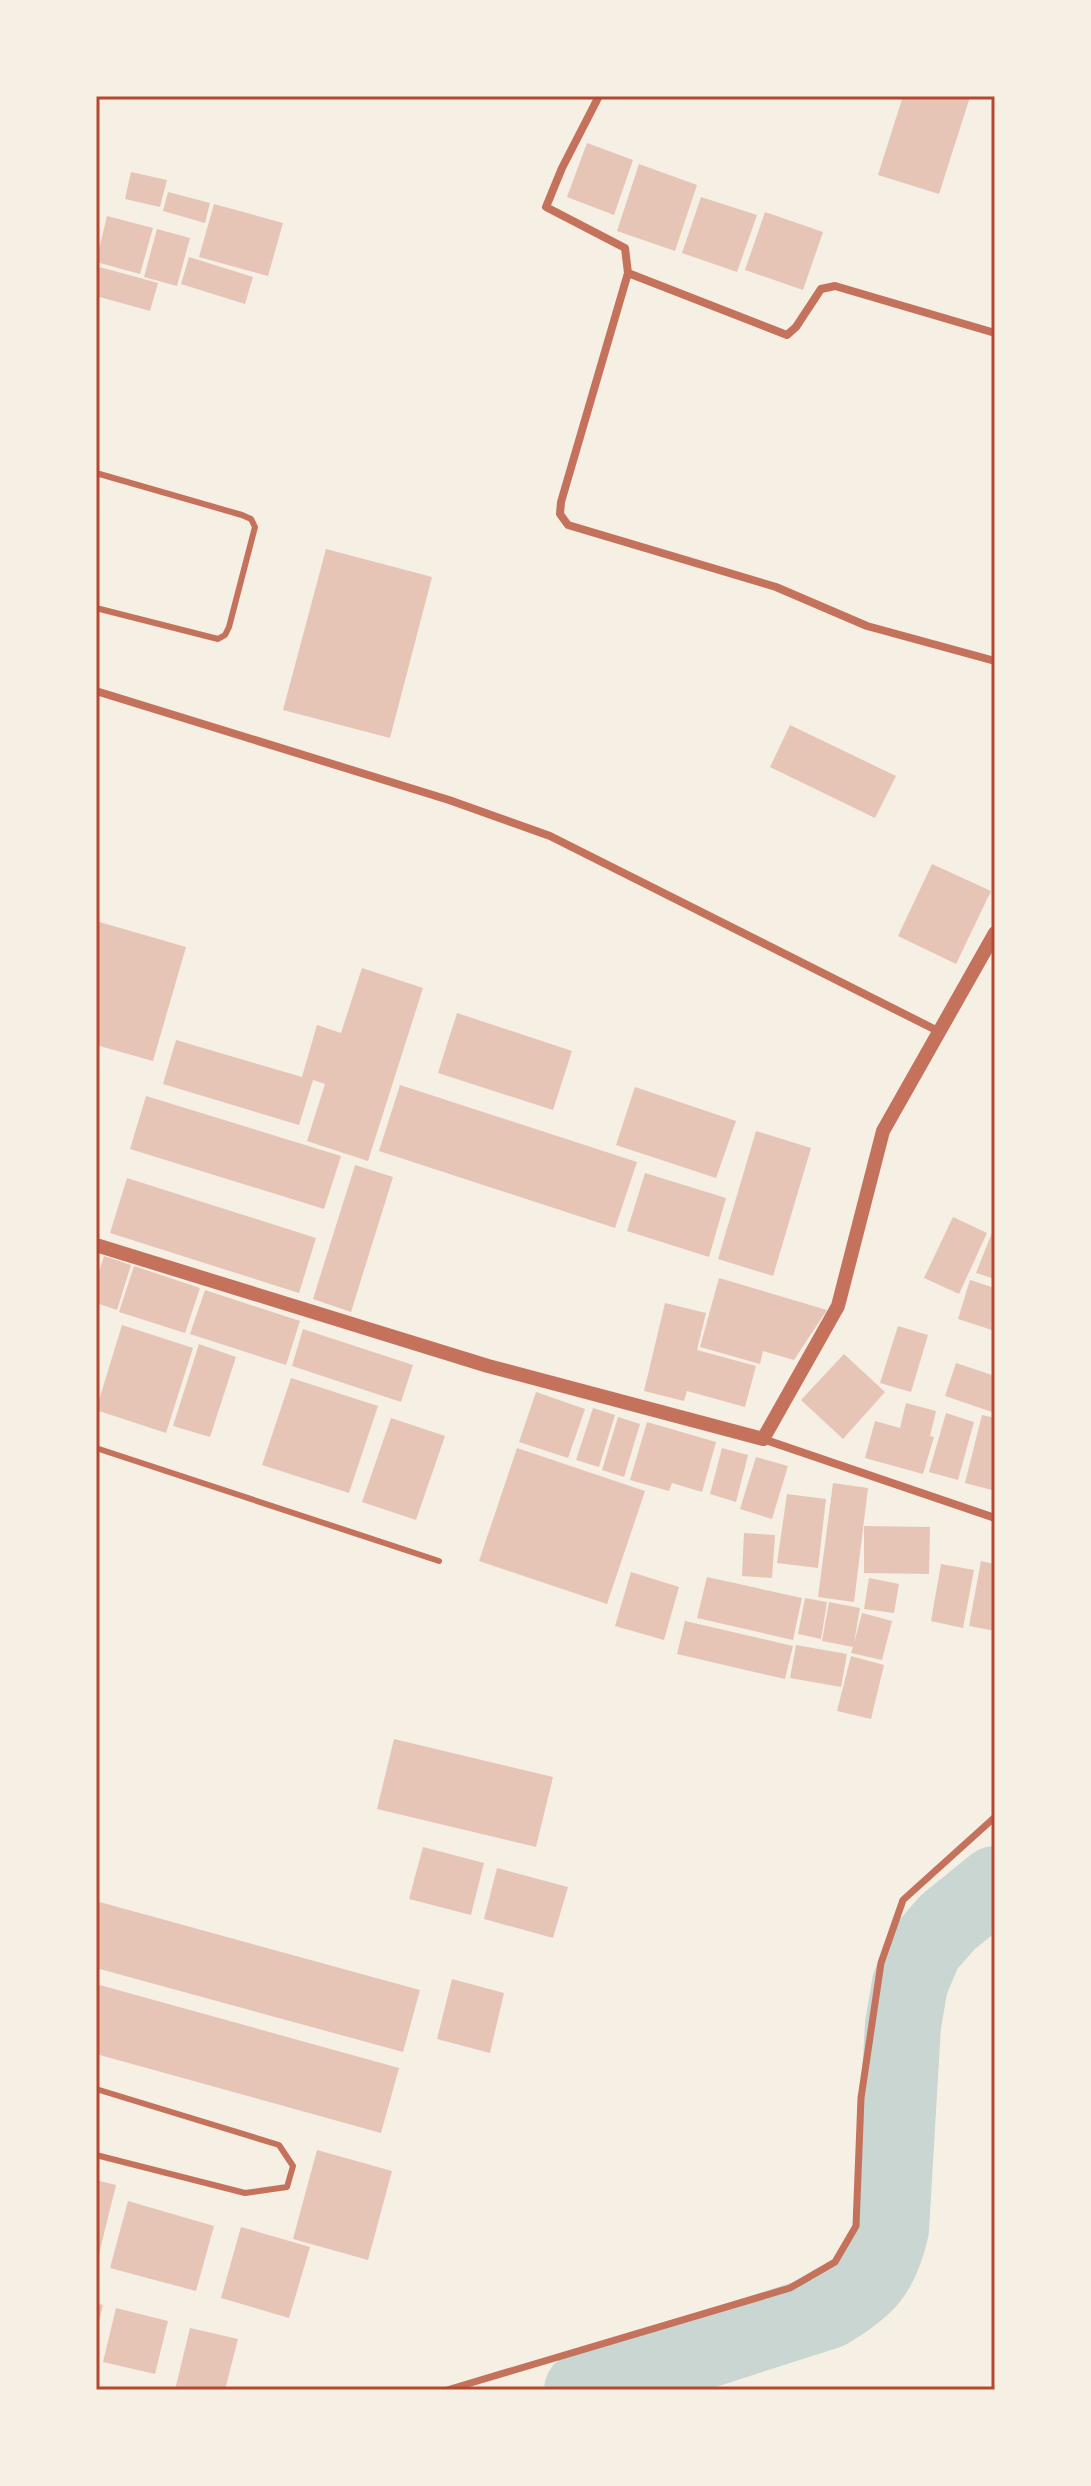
<svg xmlns="http://www.w3.org/2000/svg" width="1091" height="2486" font-family="'Noto Serif',serif">
  <style>
    .lines { fill: none; stroke-linecap: round; stroke-linejoin: round }
    .river { stroke: #c9d6d2; stroke-width: 76 }
    .building { fill: #e6c5b7 }
    .service { stroke: #c5725c; stroke-width: 6 }
    .pedestrian { stroke: #c5725c; stroke-width: 7 }
    .minor { stroke: #c5725c; stroke-width: 8 }
    .tertiary { stroke: #c5725c; stroke-width: 14 }
    .neatline { fill: none; stroke: #b5482f; stroke-width: 3 }
  </style>
  <rect width="100%" height="100%" fill="#f6efe4"/>
  <g class="lines">
    <path class="river" d="M582 2390 828 2311C867 2288 881 2273 891 2229L903 2025 910 1984 925 1948 948 1922 995 1884"/>
  </g>
  <g class="building">
    <path d="M903 96 970 97 939 194 878 175Z"/>
    <path d="M587 143 633 160 614 215 567 197Z"/>
    <path d="M639 164 697 185 675 251 617 231Z"/>
    <path d="M131 172 167 180 160 207 125 199Z"/>
    <path d="M168 192 210 203 205 223 163 211Z"/>
    <path d="M701 197 757 215 737 272 682 253Z"/>
    <path d="M214 204 283 223 268 276 199 257Z"/>
    <path d="M765 212 823 232 803 290 745 270Z"/>
    <path d="M107 216 153 228 140 274 96 262Z"/>
    <path d="M157 229 190 238 177 286 144 277Z"/>
    <path d="M189 257 253 277 245 304 181 284Z"/>
    <path d="M96 266 158 283 150 311 96 296Z"/>
    <path d="M326 549 432 577 390 738 283 710Z"/>
    <path d="M790 725 896 776 875 818 770 767Z"/>
    <path d="M932 864 991 891 956 964 898 936Z"/>
    <path d="M96 921 186 947 153 1061 96 1045Z"/>
    <path d="M362 968 423 988 368 1161 307 1141 325 1084 313 1080 299 1125 163 1084 176 1040 302 1077 317 1025 341 1033Z"/>
    <path d="M457 1013 572 1051 553 1110 438 1073Z"/>
    <path d="M400 1085 637 1162 615 1228 379 1151Z"/>
    <path d="M635 1087 736 1121 716 1178 616 1145Z"/>
    <path d="M146 1096 341 1156 324 1209 130 1149Z"/>
    <path d="M756 1131 811 1148 773 1276 718 1259Z"/>
    <path d="M355 1165 393 1177 351 1312 313 1299Z"/>
    <path d="M645 1173 726 1198 709 1257 627 1231Z"/>
    <path d="M127 1178 316 1238 299 1293 110 1233Z"/>
    <path d="M953 1217 987 1233 959 1294 924 1278Z"/>
    <path d="M995 1225V1279L976 1273Z"/>
    <path d="M104 1256 131 1265 117 1310 96 1303V1281Z"/>
    <path d="M134 1266 200 1288 185 1333 119 1312Z"/>
    <path d="M719 1278 827 1310 794 1360 763 1351 760 1364 700 1347Z"/>
    <path d="M970 1280 995 1288V1331L958 1319Z"/>
    <path d="M205 1290 300 1321 286 1365 190 1334Z"/>
    <path d="M665 1303 706 1313 697 1350 756 1366 745 1407 687 1391 684 1401 644 1391Z"/>
    <path d="M122 1325 193 1348 166 1433 96 1410Z"/>
    <path d="M898 1326 928 1335 911 1392 880 1383Z"/>
    <path d="M303 1329 413 1365 401 1402 292 1366Z"/>
    <path d="M199 1344 236 1357 210 1437 173 1426Z"/>
    <path d="M844 1354 885 1392 843 1439 801 1400Z"/>
    <path d="M956 1363 995 1376V1413L945 1396Z"/>
    <path d="M291 1378 378 1406 349 1493 262 1465Z"/>
    <path d="M536 1392 585 1409 568 1458 519 1442Z"/>
    <path d="M906 1403 936 1411 930 1436 934 1437 923 1474 865 1458 875 1421 900 1428Z"/>
    <path d="M593 1408 615 1415 599 1467 576 1460Z"/>
    <path d="M946 1413 974 1422 958 1480 929 1472Z"/>
    <path d="M982 1415 995 1418V1478L992 1490 965 1483Z"/>
    <path d="M618 1417 640 1424 624 1477 602 1470Z"/>
    <path d="M391 1418 445 1436 416 1520 362 1502Z"/>
    <path d="M647 1422 716 1442 702 1492 672 1483 669 1491 630 1480Z"/>
    <path d="M517 1448 645 1491 607 1604 479 1561Z"/>
    <path d="M722 1448 748 1455 736 1502 710 1494Z"/>
    <path d="M756 1457 788 1466 772 1519 740 1509Z"/>
    <path d="M833 1483 868 1488 854 1602 818 1597Z"/>
    <path d="M787 1494 826 1499 818 1568 777 1563Z"/>
    <path d="M864 1526 930 1527 929 1574 864 1573Z"/>
    <path d="M744 1533 775 1535 772 1578 742 1576Z"/>
    <path d="M981 1561 995 1564V1631L969 1626Z"/>
    <path d="M941 1564 974 1570 963 1628 931 1621Z"/>
    <path d="M631 1572 679 1587 664 1640 615 1626Z"/>
    <path d="M707 1577 802 1598 793 1640 697 1618Z"/>
    <path d="M869 1578 899 1584 894 1613 864 1609Z"/>
    <path d="M805 1598 827 1602 821 1639 798 1634Z"/>
    <path d="M829 1602 860 1608 854 1643 862 1613 892 1621 882 1660 851 1653 853 1647 822 1641Z"/>
    <path d="M685 1621 793 1646 785 1679 677 1654Z"/>
    <path d="M796 1645 847 1654 841 1687 790 1678Z"/>
    <path d="M851 1656 884 1665 871 1719 837 1711Z"/>
    <path d="M394 1739 553 1777 536 1847 377 1809Z"/>
    <path d="M423 1847 484 1863 471 1915 409 1899Z"/>
    <path d="M497 1868 568 1887 553 1938 484 1919Z"/>
    <path d="M96 1901 420 1990 403 2052 96 1968Z"/>
    <path d="M452 1979 504 1993 490 2053 437 2039Z"/>
    <path d="M96 1984 399 2068 381 2133 96 2054Z"/>
    <path d="M317 2150 392 2171 368 2260 293 2239Z"/>
    <path d="M96 2180 116 2185 97 2262H96Z"/>
    <path d="M128 2201 214 2226 196 2291 110 2268Z"/>
    <path d="M241 2227 310 2247 289 2318 221 2298Z"/>
    <path d="M96 2303 103 2305 97 2329H96Z"/>
    <path d="M116 2308 168 2321 155 2374 103 2362Z"/>
    <path d="M190 2328 238 2339 225 2390H175Z"/>
  </g>
  <g class="lines">
    <g class="service">
      <path d="M96 473 242 515 251 519 255 527 229 627 225 635 218 639 96 608"/>
      <path d="M96 1448 439 1561"/>
      <path d="M96 2089 279 2145 293 2166 287 2187 245 2193 96 2155"/>
    </g>
    <path class="pedestrian" d="M447 2390 790 2288 835 2262 856 2226 861 2098 881 1963 903 1900 995 1817"/>
    <g class="minor">
      <path d="M599 96 562 168 546 207 625 248 628 273 787 335 796 327 821 289 835 286 995 333"/>
      <path d="M628 273 561 502 560 514 568 525 776 587 867 626 995 661"/>
      <path d="M96 691 449 800 550 836 938 1031"/>
      <path d="M763 1439 995 1518"/>
    </g>
    <path class="tertiary" d="M96 1245 488 1366 763 1439 838 1306 883 1131 995 933"/>
  </g>
  <rect width="1091" height="2486" fill="none" stroke="#f6efe4" stroke-width="196"/>
  <rect x="98" y="98" width="895" height="2290" class="neatline"/>
</svg>
